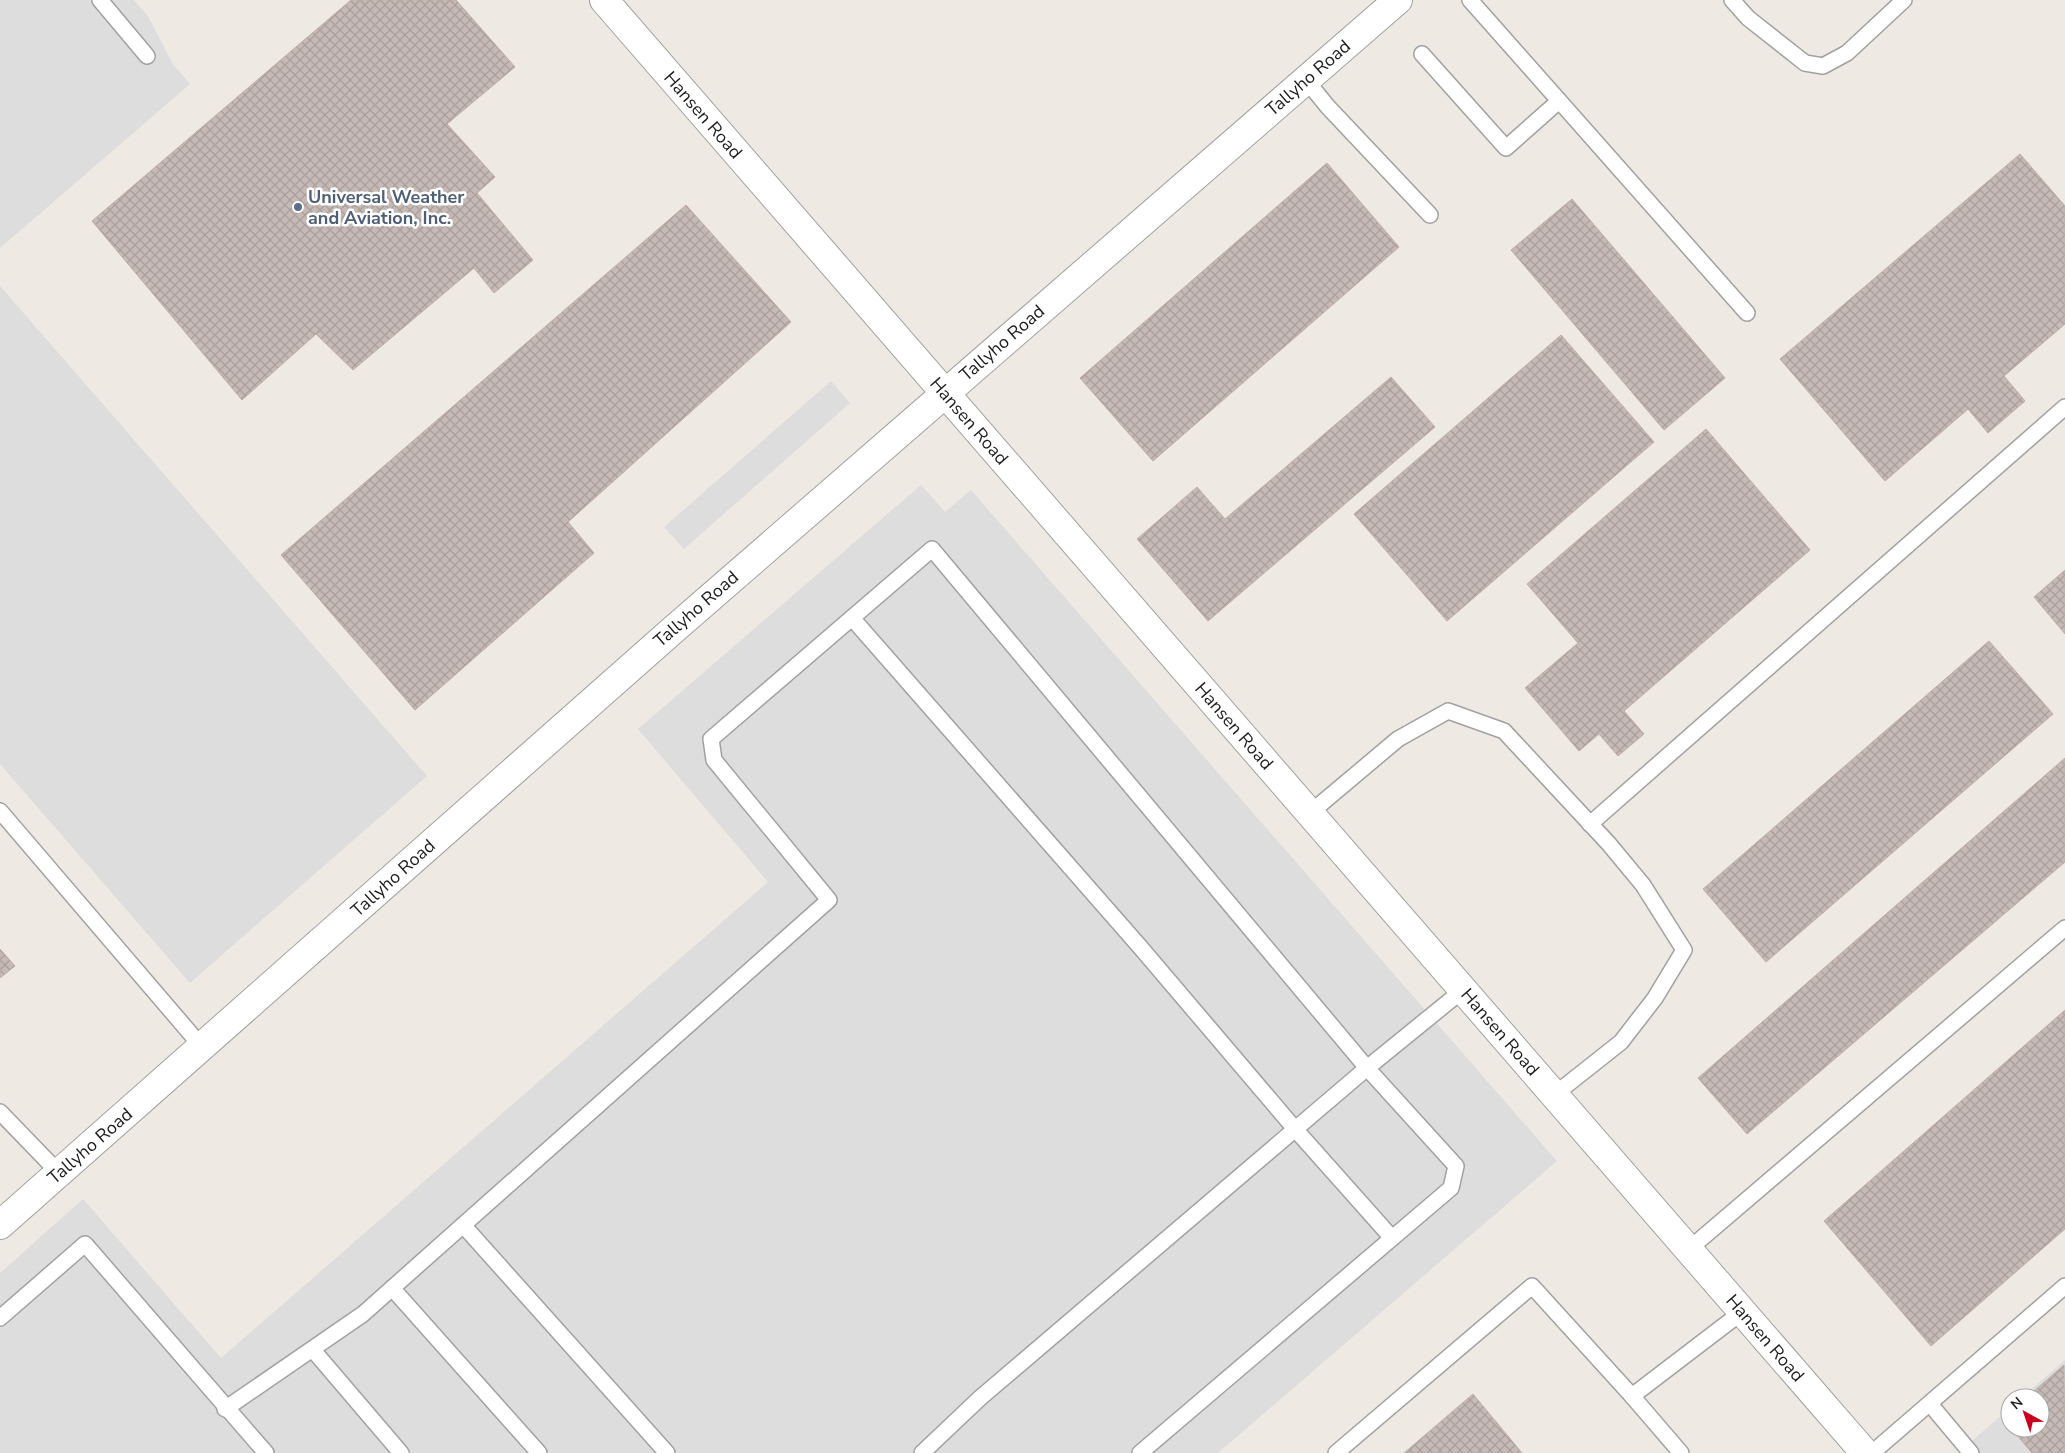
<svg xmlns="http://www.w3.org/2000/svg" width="2065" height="1453" font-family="'Nunito Sans',sans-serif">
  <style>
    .parking { fill: #ddd }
    .building { fill: url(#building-cross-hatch); stroke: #c0ada5 }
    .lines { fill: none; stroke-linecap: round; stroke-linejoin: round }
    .lane-casing { stroke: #a1a1a1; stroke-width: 18 }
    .street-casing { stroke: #a1a1a1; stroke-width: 30 }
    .lane { stroke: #fff; stroke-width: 15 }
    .street { stroke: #fff; stroke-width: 28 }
    .service-dot { fill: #5c6f8a; stroke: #fff; stroke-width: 2 }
    .labels { text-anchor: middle; stroke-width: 5; stroke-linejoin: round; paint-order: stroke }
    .street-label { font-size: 18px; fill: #1d1d1d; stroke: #fff }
    .service-label { font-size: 18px; font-weight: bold; fill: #4e5e75; stroke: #fff; text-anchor: start }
  </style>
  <defs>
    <pattern id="building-cross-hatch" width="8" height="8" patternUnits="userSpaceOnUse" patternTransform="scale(1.25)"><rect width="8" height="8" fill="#c6bab6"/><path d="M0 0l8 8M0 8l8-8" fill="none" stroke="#aa9f9c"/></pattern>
  </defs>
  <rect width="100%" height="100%" fill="#efe9e3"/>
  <g class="parking">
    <path d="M0 0H134L148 16 172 63 190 84 0 248Z"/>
    <path d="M0 286 427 776 190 983 0 764Z"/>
    <path d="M831 381 850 403 684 549 664 527Z"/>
    <path d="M921 485 945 512 971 490 1557 1161 1218 1453H0V1273L83 1199 221 1358 768 882 638 729Z"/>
    <path d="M2065 1360V1453H1958L2010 1408V1428H2040V1398H2021Z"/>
  </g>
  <g class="building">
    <path d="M351 0H456L515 67 447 124 495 177 477 193 533 260 494 293 474 268 353 370 316 334 242 400 92 221Z"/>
    <path d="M2020 154 2065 206V324L2004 376 2025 401 1988 433 1968 409 1885 481 1780 359Z"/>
    <path d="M1327 163 1399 247 1153 461 1080 378Z"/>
    <path d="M1572 199 1725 378 1664 430 1511 250Z"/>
    <path d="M686 205 791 322 568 522 594 553 415 710 281 555Z"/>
    <path d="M1561 335 1654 442 1447 621 1354 514Z"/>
    <path d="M1391 377 1435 427 1208 621 1137 539 1197 487 1225 519Z"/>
    <path d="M1706 429 1810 550 1624 711 1644 734 1618 756 1599 734 1579 751 1525 688 1578 643 1527 584Z"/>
    <path d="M2065 570V634L2034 597Z"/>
    <path d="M1989 641 2053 714 1766 962 1703 889Z"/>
    <path d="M2065 758V862L1747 1134 1698 1078Z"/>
    <path d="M0 949 15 966 0 978Z"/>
    <path d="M2065 1010V1229L1931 1346 1824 1221Z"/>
    <path d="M2064 1365 2065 1453H2032L2011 1428H2040V1398H2026Z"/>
    <path d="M1473 1394 1522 1453H1404Z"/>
    <path d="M2010 1412V1427L2003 1418Z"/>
  </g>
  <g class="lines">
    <g class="lane-casing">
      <g id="lane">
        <path d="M100 0 147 56"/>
        <path d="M1470 0 1747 313"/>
        <path d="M1732 0 1748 18 1805 63 1823 66 1847 53 1904 0"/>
        <path d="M1422 54 1506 148 1559 101"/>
        <path d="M1306 80 1328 107 1430 215"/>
        <path d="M852 618 1141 948 1295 1129 1392 1238"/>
        <path d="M0 811 202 1047"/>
        <path d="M1310 813 1398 739 1448 711 1504 731 1609 844 1643 885 1684 950 1655 998 1621 1042 1554 1095"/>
        <path d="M1590 824 2065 407"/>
        <path d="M0 1112 59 1173"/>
        <path d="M463 1225 667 1453"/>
        <path d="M1688 1250 2065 928"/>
        <path d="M392 1288 539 1453"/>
        <path d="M0 1318 85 1244 266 1453"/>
        <path d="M313 1350 401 1453"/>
        <path d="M1632 1396 1681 1453"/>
        <path d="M1930 1404 1971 1453"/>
        <path d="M225 1409 363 1314 829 900 714 760 711 739 932 549 1367 1068 980 1398 922 1453"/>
        <path d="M1140 1453 1451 1188 1456 1166 1367 1068 1463 990"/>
        <path d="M1336 1453 1532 1286 1632 1396 1742 1312"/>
        <path d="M1872 1453 2065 1286"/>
      </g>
    </g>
    <g class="street-casing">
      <g id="street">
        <path d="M604 0 1865 1453"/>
        <path d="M0 1225 673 630 1398 0"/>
      </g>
    </g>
    <use href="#lane" class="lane"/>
    <use href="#street" class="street"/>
  </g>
  <circle class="service-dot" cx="298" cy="207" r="5"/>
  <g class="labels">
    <g class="street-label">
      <text transform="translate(1308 78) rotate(-41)" y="6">Tallyho Road</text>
      <text transform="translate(703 115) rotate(49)" y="6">Hansen Road</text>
      <text transform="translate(1002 343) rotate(-41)" y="6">Tallyho Road</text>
      <text transform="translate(969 421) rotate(49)" y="6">Hansen Road</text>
      <text transform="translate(696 609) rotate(-41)" y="6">Tallyho Road</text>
      <text transform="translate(1234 726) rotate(49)" y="6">Hansen Road</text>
      <text transform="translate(393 878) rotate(-42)" y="6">Tallyho Road</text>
      <text transform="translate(1500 1032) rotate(49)" y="6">Hansen Road</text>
      <text transform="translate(90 1146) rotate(-41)" y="6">Tallyho Road</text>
      <text transform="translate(1765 1338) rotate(49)" y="6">Hansen Road</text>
    </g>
    <g class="service-label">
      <text x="308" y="203">Universal Weather<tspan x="308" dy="21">and Aviation, Inc.</tspan></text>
    </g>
  </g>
  <g transform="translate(2025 1413) rotate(320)"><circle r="24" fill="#ffffff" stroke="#a5a5a5"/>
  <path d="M0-4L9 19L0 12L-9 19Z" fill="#cb0020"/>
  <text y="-8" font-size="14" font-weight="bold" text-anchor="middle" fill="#1d1d1d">N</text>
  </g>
</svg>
